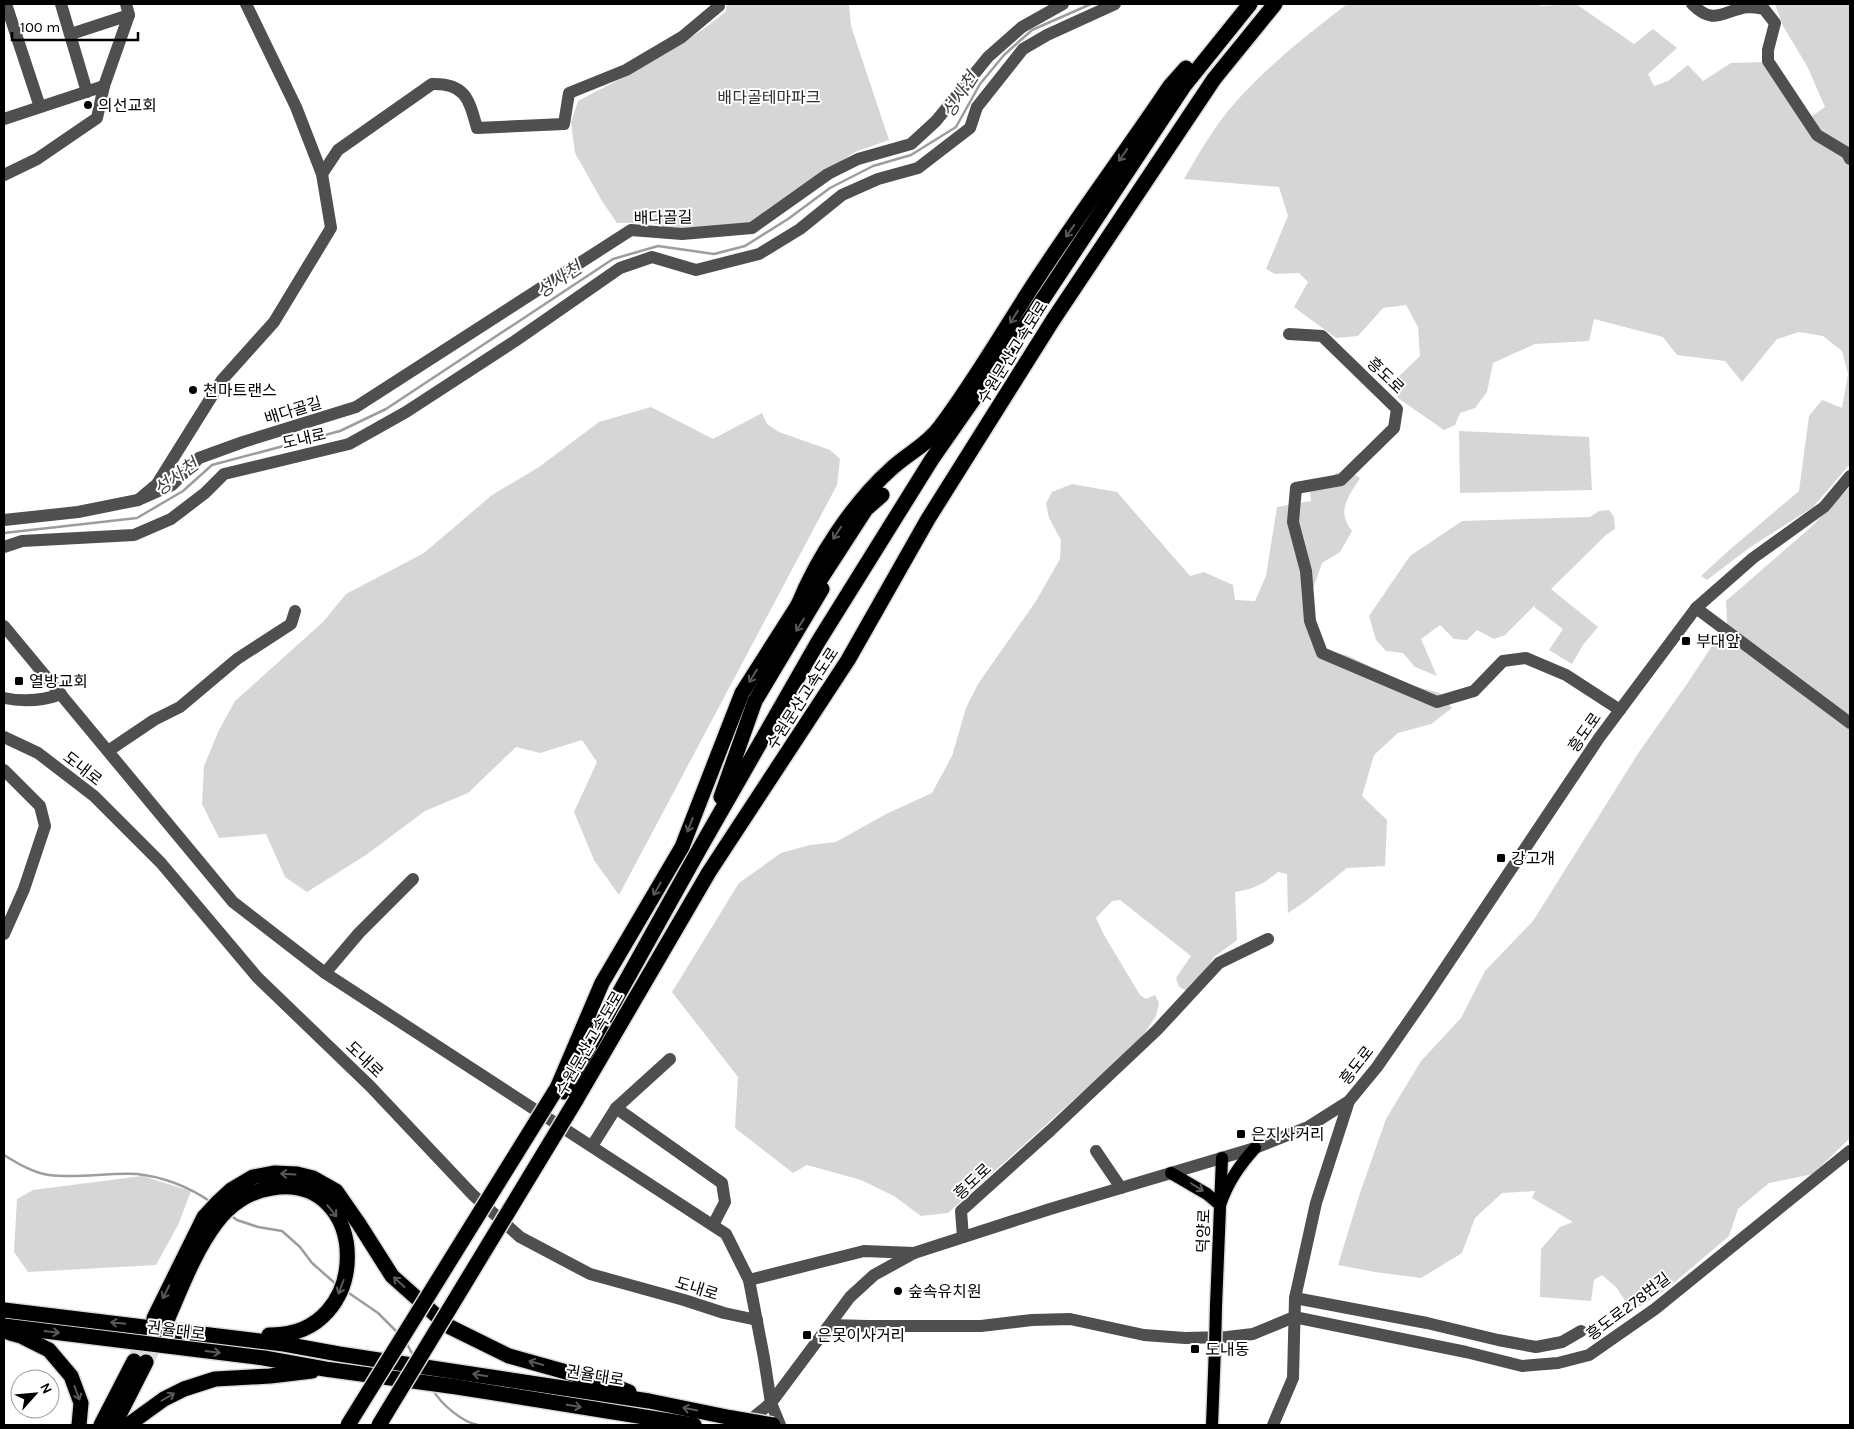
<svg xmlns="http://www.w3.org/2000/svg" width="1854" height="1429" font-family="Karla,'Noto Sans KR',sans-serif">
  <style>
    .green { fill: #d6d6d6 }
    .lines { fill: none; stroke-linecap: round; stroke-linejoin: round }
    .stream { stroke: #9d9d9d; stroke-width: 2.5 }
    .highway-tunnel { stroke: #d9d9d9; stroke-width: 15; stroke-dasharray: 15 8; stroke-linecap: butt }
    .major-casing { stroke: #dbdbdb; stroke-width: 15 }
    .highway-casing { stroke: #dbdbdb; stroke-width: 18 }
    .minor { stroke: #4f4f4f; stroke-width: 12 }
    .major { stroke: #000; stroke-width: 12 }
    .highway { stroke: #000; stroke-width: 15 }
    .major-bridge-casing { stroke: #dbdbdb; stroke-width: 15; stroke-linecap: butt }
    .highway-bridge-casing { stroke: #dbdbdb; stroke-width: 18; stroke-linecap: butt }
    .major-bridge { stroke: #000; stroke-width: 12 }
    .highway-bridge { stroke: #000; stroke-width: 15 }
    .oneway { stroke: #595959 }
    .poi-dot { fill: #000; stroke: #fff; stroke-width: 2 }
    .labels { text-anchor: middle; stroke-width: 4; stroke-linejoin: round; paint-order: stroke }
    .park-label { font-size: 16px; fill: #2d2d2d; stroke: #fff }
    .poi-label { font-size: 16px; fill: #000; stroke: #fff; text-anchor: start }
    .street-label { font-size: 16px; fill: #000; stroke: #fff }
    .water-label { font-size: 18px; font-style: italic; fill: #3e3e3e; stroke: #fff }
  </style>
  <rect width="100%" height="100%" fill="#fff"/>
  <g class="green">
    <path d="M727 4H849L851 26 889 140 855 152 750 223 682 234 653 223H617L602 201 575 153 571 122 578 101C629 74 682 49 726 11Z"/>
    <path d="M1347 4H1537L1541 6 1576 4 1634 44 1653 29 1677 48 1648 74 1654 86 1668 81 1688 65 1703 81 1731 63 1764 62 1809 118 1825 107 1807 66 1783 26 1775 4H1850V464L1813 507 1749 548 1707 580 1701 576 1727 552 1799 491 1809 416 1822 400 1842 408 1848 374 1842 351 1823 336 1799 332 1777 339 1742 382 1725 361 1677 355 1663 337 1594 319 1589 341 1535 344 1493 363 1487 392 1475 408 1460 413 1455 425 1444 430 1398 398 1391 384 1420 356 1418 327 1406 305 1383 308 1358 336 1336 338 1294 307 1308 282 1299 273 1275 274 1266 269 1288 216 1279 187 1184 179C1194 162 1204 144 1216 127 1248 81 1303 38 1347 4Z"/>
    <path d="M651 407 713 439 762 413 767 424 779 432 830 450 840 459 837 485 619 895 594 860 574 812 597 762 582 740 540 753 516 747 468 793 425 811 366 855 307 892 285 877 266 834 219 838 202 804 204 766 219 730 235 701 323 622 346 594 424 553 492 495 539 467 599 422Z"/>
    <path d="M1459 431 1589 437 1592 490 1460 493Z"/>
    <path d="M1336 473H1351L1360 478C1348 498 1336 510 1352 531L1340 552 1322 563 1313 589 1315 621 1327 650 1349 656 1407 684 1440 693 1452 708 1431 724 1398 733 1374 755 1362 796 1387 820 1385 866 1347 868 1306 901 1288 913 1287 874 1278 872C1263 884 1254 889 1235 892L1237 940 1214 957 1195 988 1187 991 1179 987 1176 978 1191 956 1120 900 1112 901 1096 918 1104 935 1140 995 1146 999 1155 995 1159 1003 1156 1016 1140 1040 948 1213 921 1216 894 1196 861 1180 807 1165 793 1173 735 1128 738 1077 672 992 739 883 781 853 810 845 836 842 888 813 932 793 952 756 966 708 978 684 1036 601 1060 559 1061 540 1049 518 1046 503 1052 492 1072 484 1117 492 1190 576 1204 572 1233 585 1235 600 1255 601 1266 576 1277 507 1311 501 1310 492 1315 485H1328Z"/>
    <path d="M1850 487V1138L1813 1174 1769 1183 1738 1209 1729 1236 1669 1287 1641 1306 1628 1305 1616 1287 1602 1275 1594 1280 1591 1301 1540 1297 1541 1249 1560 1227 1573 1222 1532 1198 1535 1191 1502 1193 1475 1218 1462 1253 1421 1278 1375 1272 1338 1265 1360 1193 1386 1119 1421 1061 1461 1018 1485 971 1533 921 1639 752 1687 684 1727 623 1726 601 1810 528Z"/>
    <path d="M1609 510 1614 517 1615 529 1606 535 1551 589 1598 627 1583 645 1572 664 1549 650 1563 629 1534 607 1536 604 1505 635 1494 639 1477 630 1467 640 1454 639 1440 625 1421 639 1437 676 1415 667 1403 653 1386 651 1376 640 1369 616 1410 556 1462 521 1590 517 1599 511Z"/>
    <path d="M142 1176 191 1191 178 1225 156 1265 28 1272 14 1252 17 1199 33 1190Z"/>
  </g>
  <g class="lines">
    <g class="stream">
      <path d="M4 533 137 518 183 491 212 465 340 431 386 409 613 259 658 246 714 254 745 246 788 219 830 188 873 166 911 155 956 127 980 84 1004 55 1032 30 1091 4"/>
      <path d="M4 1155C17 1163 33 1173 49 1175 78 1179 108 1172 137 1174 164 1177 189 1187 211 1202"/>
      <path d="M230 1215 237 1220 258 1227 282 1231 300 1247 312 1263 337 1285"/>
      <path d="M346 1291 378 1313 399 1334"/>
      <path d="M406 1342 414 1357"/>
      <path d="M433 1390C441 1404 462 1422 478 1425"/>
    </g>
    <g class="highway-tunnel">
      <path d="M134 1361 154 1318"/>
      <path d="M146 1362 168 1319"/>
    </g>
    <g class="major-casing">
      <g id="major">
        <path d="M1171 1173 1207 1194 1220 1205C1228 1182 1239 1166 1255 1148"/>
        <path d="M1216 1306 1222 1158"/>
        <path d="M1212 1425 1215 1347"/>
      </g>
    </g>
    <g class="highway-casing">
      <g id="highway">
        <path d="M798 605C817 558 853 503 891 469 907 454 927 445 940 427 976 379 1006 326 1039 276 1081 212 1127 150 1170 86L1186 68"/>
        <path d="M721 797 755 701 822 589"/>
        <path d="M558 1086 602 983 682 847 742 693 798 605 813 591 866 509 882 495"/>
        <path d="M564 1092 700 848 818 642 932 459 1031 317 1184 86 1250 4"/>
        <path d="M576 1100 709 872 848 660 928 519 1053 320 1214 79 1275 4"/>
        <path d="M4 1310 284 1344 339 1354 649 1401 732 1418"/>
        <path d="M154 1318 204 1217 217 1203 231 1190 253 1177 274 1173 297 1174 313 1178 336 1191 359 1224 392 1276 448 1326 509 1356 609 1384 629 1392"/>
        <path d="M168 1318C182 1286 195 1251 216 1223 229 1205 249 1191 272 1188 372 1172 374 1338 269 1335"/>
        <path d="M4 1326 264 1358 325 1369 457 1387 694 1425"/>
        <path d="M10 1333 21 1336 49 1350 71 1376 81 1403 79 1425"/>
        <path d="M101 1425 134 1361"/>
        <path d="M114 1425 146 1362"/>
        <path d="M128 1425 164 1399 184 1389 215 1379 270 1376 312 1371"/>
      </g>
    </g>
    <g class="minor">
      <path d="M6 4 40 107"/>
      <path d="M61 4 87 92"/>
      <path d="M1692 4C1715 27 1723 10 1748 7 1753 7 1759 8 1764 9L1775 23 1768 50V61L1817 135 1847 153 1850 159"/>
      <path d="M71 34 129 15"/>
      <path d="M4 119 104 86"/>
      <path d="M322 174 338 150 432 84C466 83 469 100 477 128L564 124 569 93 626 70 682 37 719 6V4"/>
      <path d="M4 175 37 159 97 118 104 86 129 15 126 4"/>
      <path d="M1289 334 1322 336 1397 409 1394 428 1341 480 1296 488 1293 522 1306 571 1310 621 1322 653 1437 702 1474 691 1503 661 1526 658 1566 675 1620 710"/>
      <path d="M138 500 172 485 199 458 243 442 356 407 631 230 682 234 752 228 828 174 858 159 911 144 936 121 988 57 1022 27 1063 4"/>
      <path d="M4 520 78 512 138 500 157 484 222 380 274 322 331 228 322 174 296 107 246 4"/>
      <path d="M4 547 22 541 134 535 171 519 205 493 224 474 349 444 406 412 515 341 620 268 652 257 696 270 759 254 800 229 842 195 878 179 918 168 970 128 977 107 1023 49 1047 35 1115 4"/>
      <path d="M1696 608 1850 723"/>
      <path d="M4 626 233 902 325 973 726 1234 749 1280 764 1358 771 1403 780 1425"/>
      <path d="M4 698C23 702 42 701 61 694"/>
      <path d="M4 737 38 753 94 796 161 863 257 977 370 1086 473 1195 520 1237 590 1274 684 1300 724 1313 757 1320"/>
      <path d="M108 751 154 720 180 707 237 659 291 624 295 611"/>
      <path d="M4 770 40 806 45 826 24 889 4 934"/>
      <path d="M325 973 359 933 413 879"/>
      <path d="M616 1108 722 1183 725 1202 713 1225"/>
      <path d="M592 1146 616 1108 670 1059"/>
      <path d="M1096 1151 1121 1188"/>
      <path d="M963 1237 961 1211 1051 1130 1157 1030 1219 963 1268 939"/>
      <path d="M749 1280 864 1251 914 1253"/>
      <path d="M1295 1298 1427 1323 1498 1340 1536 1347 1562 1342 1581 1331"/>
      <path d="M830 1325 868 1326H981L1032 1320 1070 1319 1144 1335 1185 1338 1227 1337 1253 1334 1294 1317 1466 1352 1522 1366 1558 1363 1589 1355 1655 1309 1850 1151"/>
      <path d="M744 1425 771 1403 850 1297 874 1275 914 1253 1050 1209 1255 1148 1308 1127 1349 1101 1377 1067 1427 995 1599 738 1696 608 1753 558 1824 507 1850 476"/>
      <path d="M1273 1425 1293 1378 1295 1298 1316 1203 1349 1101"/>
    </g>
    <use href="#major" class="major"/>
    <use href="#highway" class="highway"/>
    <g class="major-bridge-casing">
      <path id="major-bridge" d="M1215 1347 1216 1306"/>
    </g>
    <g class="highway-bridge-casing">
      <g id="highway-bridge">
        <path d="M732 1418 773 1425"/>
        <path d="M348 1425 557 1088"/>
        <path d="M379 1425 576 1100"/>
      </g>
    </g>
    <use href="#major-bridge" class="major-bridge"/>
    <use href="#highway-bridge" class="highway-bridge"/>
  </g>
  <defs><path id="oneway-shaft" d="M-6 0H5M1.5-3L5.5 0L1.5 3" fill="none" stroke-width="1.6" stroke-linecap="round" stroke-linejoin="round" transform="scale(1.25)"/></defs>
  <g class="oneway">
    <use href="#oneway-shaft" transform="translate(1123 155) rotate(125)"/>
    <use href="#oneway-shaft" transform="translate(1070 231) rotate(125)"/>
    <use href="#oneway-shaft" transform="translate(1014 317) rotate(122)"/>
    <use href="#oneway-shaft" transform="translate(837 533) rotate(123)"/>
    <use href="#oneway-shaft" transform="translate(800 625) rotate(122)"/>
    <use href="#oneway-shaft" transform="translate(753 676) rotate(122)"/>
    <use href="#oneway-shaft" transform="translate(690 825) rotate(111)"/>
    <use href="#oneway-shaft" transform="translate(657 889) rotate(120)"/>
    <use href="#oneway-shaft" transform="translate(288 1174) rotate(-177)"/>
    <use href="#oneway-shaft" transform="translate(1197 1187) rotate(32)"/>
    <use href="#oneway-shaft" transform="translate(332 1211) rotate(51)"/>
    <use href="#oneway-shaft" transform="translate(399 1282) rotate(-138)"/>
    <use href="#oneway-shaft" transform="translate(341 1287) rotate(111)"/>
    <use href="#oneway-shaft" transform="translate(166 1292) rotate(117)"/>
    <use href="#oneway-shaft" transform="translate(118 1323) rotate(-174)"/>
    <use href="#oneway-shaft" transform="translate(52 1332) rotate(7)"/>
    <use href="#oneway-shaft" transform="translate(213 1352) rotate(7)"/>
    <use href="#oneway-shaft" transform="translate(536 1363) rotate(-164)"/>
    <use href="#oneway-shaft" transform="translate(480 1375) rotate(-171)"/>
    <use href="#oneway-shaft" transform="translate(77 1393) rotate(69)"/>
    <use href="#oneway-shaft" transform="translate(168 1397) rotate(-30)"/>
    <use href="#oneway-shaft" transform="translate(574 1406) rotate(9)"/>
    <use href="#oneway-shaft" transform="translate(690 1409) rotate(-169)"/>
  </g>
  <g class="poi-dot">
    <circle cx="88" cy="105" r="5"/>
    <circle cx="193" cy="390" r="5"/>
    <rect x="1681" y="636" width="10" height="10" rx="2.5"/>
    <rect x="14" y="676" width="10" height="10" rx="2.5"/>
    <rect x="1496" y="853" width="10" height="10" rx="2.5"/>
    <rect x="1236" y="1129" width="10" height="10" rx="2.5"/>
    <circle cx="898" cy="1291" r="5"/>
    <rect x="802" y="1330" width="10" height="10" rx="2.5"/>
    <rect x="1190" y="1344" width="10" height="10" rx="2.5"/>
  </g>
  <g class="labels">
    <g class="park-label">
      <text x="769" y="103">배다골테마파크</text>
    </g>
    <g class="poi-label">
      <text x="98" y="111">의선교회</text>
      <text x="203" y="396">천마트랜스</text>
      <text x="1696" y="647">부대앞</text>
      <text x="29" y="687">열방교회</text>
      <text x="1511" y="864">강고개</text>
      <text x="1251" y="1140">은지사거리</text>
      <text x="908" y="1297">숲속유치원</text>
      <text x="817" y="1341">은못이사거리</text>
      <text x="1205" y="1355">도내동</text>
    </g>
    <g class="street-label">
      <text transform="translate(663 217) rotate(-1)" y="6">배다골길</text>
      <text transform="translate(1012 352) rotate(-58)" y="6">수원문산고속도로</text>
      <text transform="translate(1386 375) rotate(44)" y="6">흥도로</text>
      <text transform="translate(293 410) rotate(-17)" y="6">배다골길</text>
      <text transform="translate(304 438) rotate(-13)" y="6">도내로</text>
      <text transform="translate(802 698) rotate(-57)" y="6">수원문산고속도로</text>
      <text transform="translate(1584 732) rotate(-55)" y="6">흥도로</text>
      <text transform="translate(83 768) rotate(38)" y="6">도내로</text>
      <text transform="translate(589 1043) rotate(-60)" y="6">수원문산고속도로</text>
      <text transform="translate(365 1059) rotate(44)" y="6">도내로</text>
      <text transform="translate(1356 1065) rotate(-52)" y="6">흥도로</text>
      <text transform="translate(972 1181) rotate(-43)" y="6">흥도로</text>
      <text transform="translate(1203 1231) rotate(-88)" y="6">덕양로</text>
      <text transform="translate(697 1288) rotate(17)" y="6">도내로</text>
      <text transform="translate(1628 1306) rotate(-37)" y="6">흥도로278번길</text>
      <text transform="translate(176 1330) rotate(7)" y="6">권율대로</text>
      <text transform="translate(595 1375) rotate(9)" y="6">권율대로</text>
    </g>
    <g class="water-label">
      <text transform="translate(960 95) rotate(-57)" y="6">성사천</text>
      <text transform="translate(559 280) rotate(-34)" y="6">성사천</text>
      <text transform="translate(176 477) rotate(-36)" y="6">성사천</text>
    </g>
  </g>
  <rect width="1854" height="1429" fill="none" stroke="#000000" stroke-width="10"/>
  <g transform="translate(35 1394) rotate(63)"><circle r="24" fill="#ffffff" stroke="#999999"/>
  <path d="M0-4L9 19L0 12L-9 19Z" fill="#000000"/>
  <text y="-8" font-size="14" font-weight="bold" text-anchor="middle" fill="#000000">N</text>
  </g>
  <path d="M12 32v8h126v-8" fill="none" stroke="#000000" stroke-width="2.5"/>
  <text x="20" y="32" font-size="15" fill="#000000" stroke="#ffffff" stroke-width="4" paint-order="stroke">100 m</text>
</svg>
